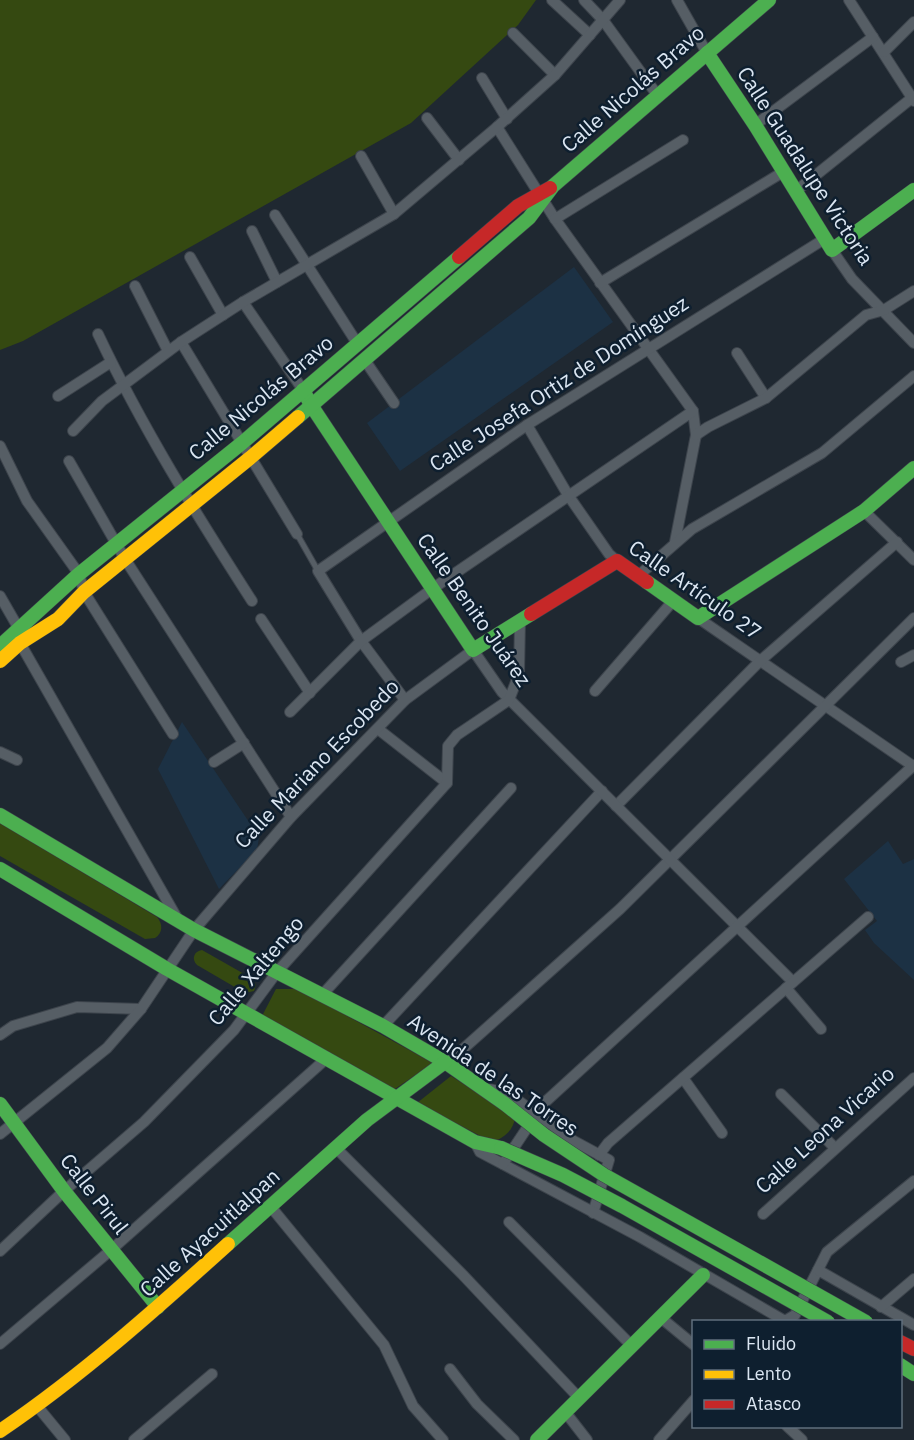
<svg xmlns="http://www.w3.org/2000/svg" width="914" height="1440" font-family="'IBM Plex Sans',sans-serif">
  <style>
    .built { fill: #1c3144 }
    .green { fill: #354911 }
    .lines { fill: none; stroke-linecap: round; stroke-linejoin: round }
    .lane-casing { stroke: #3d444c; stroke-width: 7 }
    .street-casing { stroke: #3d444c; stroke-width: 12 }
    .fast-casing { stroke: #3d444c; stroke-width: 15 }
    .slow-casing { stroke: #3d444c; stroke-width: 15 }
    .jam-casing { stroke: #3d444c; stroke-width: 15 }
    .lane { stroke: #565e65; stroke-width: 5 }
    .street { stroke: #565e65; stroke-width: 10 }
    .fast { stroke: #4caf50; stroke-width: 14 }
    .slow { stroke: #ffc107; stroke-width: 14 }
    .jam { stroke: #c62828; stroke-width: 14 }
    .fast-bridge-casing { stroke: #3d444c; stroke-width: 15; stroke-linecap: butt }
    .fast-bridge { stroke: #4caf50; stroke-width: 14 }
    .labels { text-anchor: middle; stroke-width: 5; stroke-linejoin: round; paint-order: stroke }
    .street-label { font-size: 21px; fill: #dbe6f2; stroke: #0e1f2f }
  </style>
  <rect width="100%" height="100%" fill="#1f2831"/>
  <g class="built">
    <path d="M574 267 613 322 400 471 367 423Z"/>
    <path d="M182 722 259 837 257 850 219 889 158 769Z"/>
    <path d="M888 841 903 864 914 859V980L874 943 865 930 877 921 844 879Z"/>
  </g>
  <g class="green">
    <path d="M0 0H536L518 25 411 123 23 341 0 350Z"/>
    <path d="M0 823 157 917C163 924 163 933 155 938L145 939 0 856Z"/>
    <path d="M202 950 253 979 256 985 254 991 245 993 197 965C191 959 194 951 202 950Z"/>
    <path d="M276 989H298L433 1063 392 1091 261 1018Z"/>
    <path d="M451 1076 515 1117C514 1130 504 1138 492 1142L417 1103Z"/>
  </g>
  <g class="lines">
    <g class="lane-casing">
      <path id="lane" d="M297 534 318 571"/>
    </g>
    <g class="street-casing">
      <g id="street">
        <path d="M552 0 590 35"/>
        <path d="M584 0 603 20 658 96"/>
        <path d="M677 0 707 53"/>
        <path d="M849 0 914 101"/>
        <path d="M513 33 555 75"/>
        <path d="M884 52 914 22"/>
        <path d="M482 78 507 119"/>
        <path d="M427 118 459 160"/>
        <path d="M755 125 873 37"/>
        <path d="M497 127 555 219 693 411 696 435 675 542"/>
        <path d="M361 156 394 214"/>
        <path d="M796 191 912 98"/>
        <path d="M275 215 357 343"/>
        <path d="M555 219 683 140"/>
        <path d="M252 231 277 282"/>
        <path d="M832 250 852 279 914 343"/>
        <path d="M190 257 223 315"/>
        <path d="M600 283 783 172"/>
        <path d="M135 286 168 351"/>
        <path d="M243 302 303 390"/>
        <path d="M98 334C142 427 196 514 252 601"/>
        <path d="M181 342 297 534"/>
        <path d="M737 353 766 398"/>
        <path d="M364 359 394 403"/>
        <path d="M58 396 111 362"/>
        <path d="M527 425 568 495 609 554 617 561"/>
        <path d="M73 431 102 401 181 342 243 302 394 214 497 127 555 75 620 0"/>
        <path d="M696 435 708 427 766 398 866 315 884 310 914 291"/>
        <path d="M0 446 27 501 79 574 84 592 173 734"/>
        <path d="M69 461 125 559 291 817"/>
        <path d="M864 511 914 560"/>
        <path d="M638 576 692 529 822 453 914 376"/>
        <path d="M0 596 19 629 20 643 177 918"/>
        <path d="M698 618 913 766"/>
        <path d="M261 619 310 693"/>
        <path d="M901 662 914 655"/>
        <path d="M595 691 673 601"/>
        <path d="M405 700 361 641 318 571 527 425 826 238"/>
        <path d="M290 712 361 641 432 589 693 411"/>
        <path d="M378 729 447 783"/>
        <path d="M0 752 17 760"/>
        <path d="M214 762 244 743"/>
        <path d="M616 806 760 661 897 542"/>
        <path d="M786 988 821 1029"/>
        <path d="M322 995 511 788"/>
        <path d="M383 1026 602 791"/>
        <path d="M0 1035 13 1026 77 1007 141 1009"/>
        <path d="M445 1062 463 1049 620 909 914 618"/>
        <path d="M683 1078 722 1133"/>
        <path d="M489 1089 508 1093 572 1140 609 1160 593 1213"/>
        <path d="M781 1094 835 1148"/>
        <path d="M0 1134 107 1048 141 1009 194 930 291 817 405 700 473 650 502 692 793 982"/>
        <path d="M475 1142 480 1152 640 1237 785 1321 795 1315 827 1252 914 1181"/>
        <path d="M336 1148 462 1274 580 1399"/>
        <path d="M599 1155 608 1143 868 917"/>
        <path d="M503 1164 543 1104 914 765"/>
        <path d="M271 1207 384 1345 413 1406 443 1440"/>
        <path d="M763 1214 914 1078"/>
        <path d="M509 1222 631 1345"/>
        <path d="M0 1251 64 1191 144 1122 234 1030 277 972 447 783 448 746 457 735 509 700 519 674 520 621"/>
        <path d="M818 1270 914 1325"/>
        <path d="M881 1307 914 1279"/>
        <path d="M660 1317 694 1345"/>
        <path d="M0 1344 111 1250 327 1058"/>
        <path d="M450 1369 477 1404 514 1440"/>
        <path d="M37 1406 65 1440"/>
        <path d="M566 1413 587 1440"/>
        <path d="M787 1426 802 1440"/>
        <path d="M134 1440 212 1374"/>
        <path d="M659 1440 694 1400"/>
      </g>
    </g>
    <g class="fast-casing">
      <g id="fast">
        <path d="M707 53 755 125 832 250 914 190"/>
        <path d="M303 390 311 405 473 650 531 614"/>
        <path d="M298 417 529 218 553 186 769 0"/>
        <path d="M647 582 698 618 864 511 914 468"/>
        <path d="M0 646 79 574 242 443 459 257"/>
        <path d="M0 815 194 930 383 1026 445 1062 505 1104"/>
        <path d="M0 869 167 969 475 1142 501 1148"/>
        <path d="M0 1104 64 1191 158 1307"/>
        <path d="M228 1244 367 1120 445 1062"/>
        <path d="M900 1365 914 1374"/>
        <path d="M537 1440 703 1275"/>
      </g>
    </g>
    <g class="slow-casing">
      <g id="slow">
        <path d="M0 661 20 643 58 619 84 592 250 458 298 417"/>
        <path d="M0 1431C81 1376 155 1310 228 1244"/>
      </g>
    </g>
    <g class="jam-casing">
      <g id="jam">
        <path d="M459 257 518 206 550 188"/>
        <path d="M531 614 617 561 647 582"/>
        <path d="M900 1342 914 1349"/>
      </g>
    </g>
    <use href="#lane" class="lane"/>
    <use href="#street" class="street"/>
    <use href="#fast" class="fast"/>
    <use href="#slow" class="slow"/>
    <use href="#jam" class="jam"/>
    <g class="fast-bridge-casing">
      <g id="fast-bridge">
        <path d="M505 1104 544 1135 604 1175 866 1322"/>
        <path d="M501 1148 563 1175 622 1206 828 1322"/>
      </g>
    </g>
    <use href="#fast-bridge" class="fast-bridge"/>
  </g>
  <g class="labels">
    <g class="street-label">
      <text transform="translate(633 89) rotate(-41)" y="7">Calle Nicolás Bravo</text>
      <text transform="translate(805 166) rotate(57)" y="7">Calle Guadalupe Victoria</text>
      <text transform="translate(559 384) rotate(-33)" y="7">Calle Josefa Ortiz de Domínguez</text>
      <text transform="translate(261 398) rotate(-40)" y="7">Calle Nicolás Bravo</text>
      <text transform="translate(695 590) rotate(35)" y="7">Calle Artículo 27</text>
      <text transform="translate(474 610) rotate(55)" y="7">Calle Benito Juárez</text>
      <text transform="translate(317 764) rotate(-46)" y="7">Calle Mariano Escobedo</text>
      <text transform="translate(256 971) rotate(-50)" y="7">Calle Xaltengo</text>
      <text transform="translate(493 1075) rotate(34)" y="7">Avenida de las Torres</text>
      <text transform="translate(825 1130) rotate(-42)" y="7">Calle Leona Vicario</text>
      <text transform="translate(94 1194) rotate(52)" y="7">Calle Pirul</text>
      <text transform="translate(210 1233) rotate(-42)" y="7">Calle Ayacuitlalpan</text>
    </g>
  </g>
  <rect x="692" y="1320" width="210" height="108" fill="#0e1f2f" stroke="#606f7d" stroke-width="1.5"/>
  <rect x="704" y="1340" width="30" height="9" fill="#4caf50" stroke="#606f7d" stroke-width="1.5"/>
  <text x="746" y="1350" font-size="18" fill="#dbe6f2">Fluido</text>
  <rect x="704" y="1370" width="30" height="9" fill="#ffc107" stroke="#606f7d" stroke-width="1.5"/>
  <text x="746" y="1380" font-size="18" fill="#dbe6f2">Lento</text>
  <rect x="704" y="1400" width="30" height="9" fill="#c62828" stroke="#606f7d" stroke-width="1.5"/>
  <text x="746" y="1410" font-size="18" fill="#dbe6f2">Atasco</text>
</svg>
